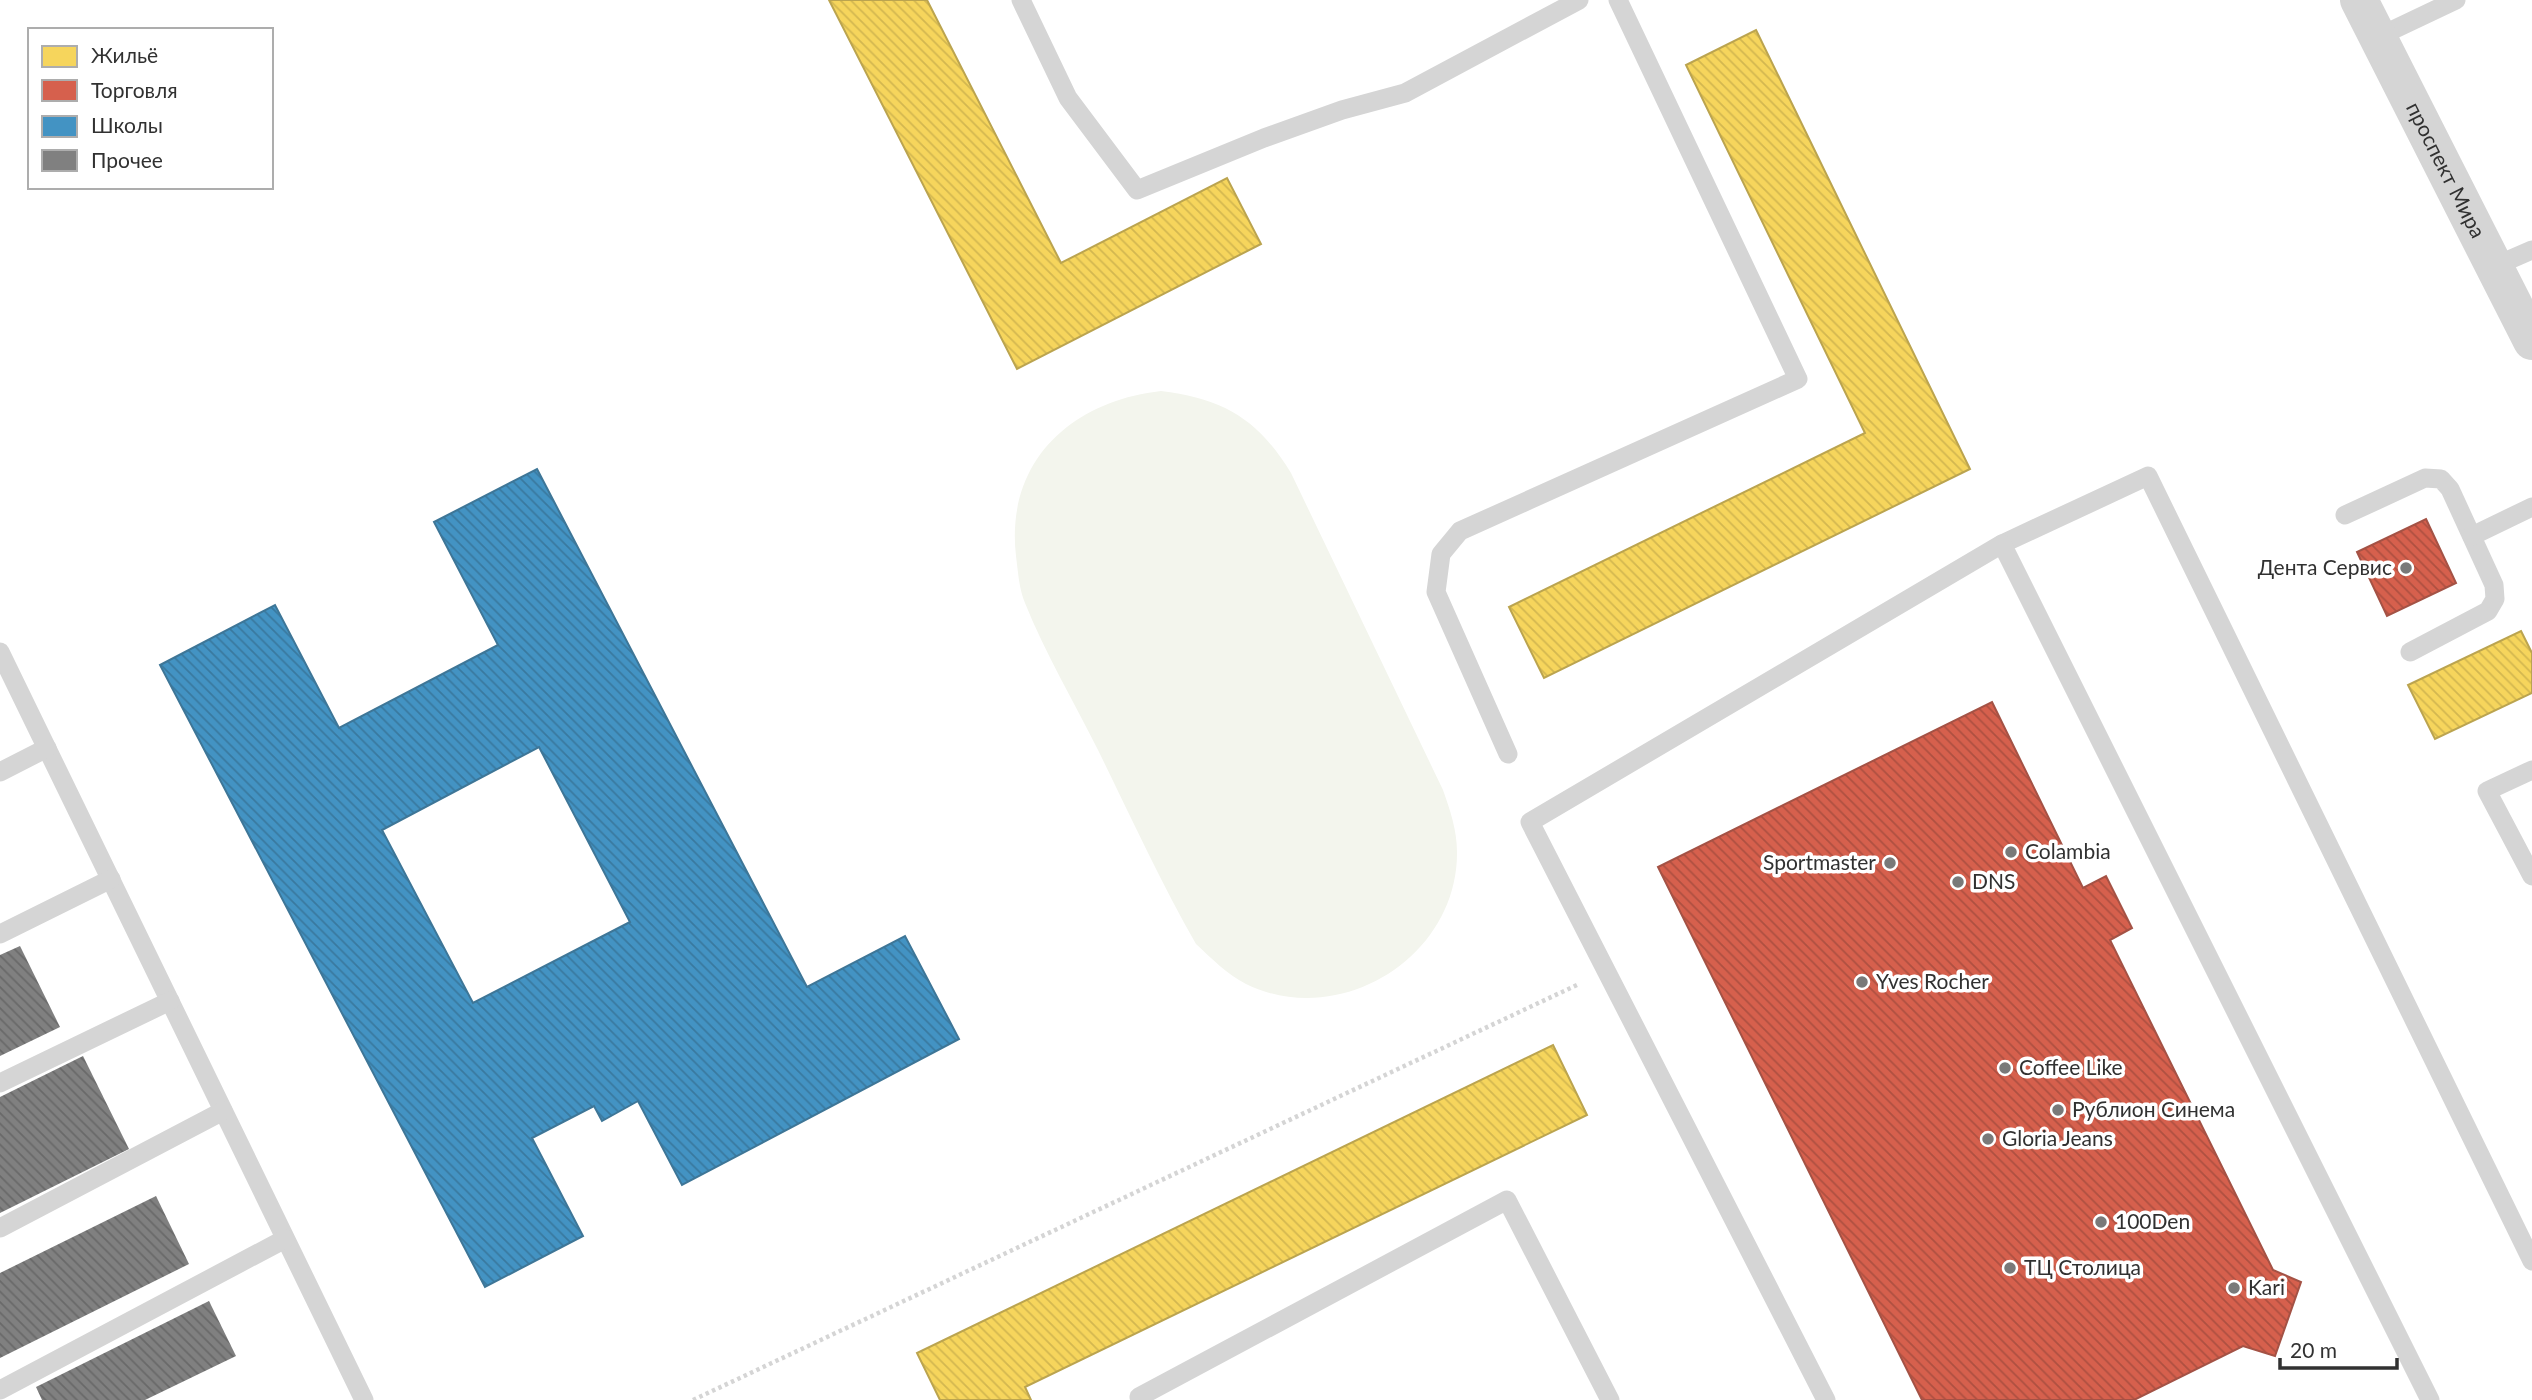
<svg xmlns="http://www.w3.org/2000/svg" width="2532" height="1400" font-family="Lato,sans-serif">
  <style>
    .grass { fill: #f3f5ed }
    .homes { fill: url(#homes-back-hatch); stroke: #bba44f; stroke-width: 2 }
    .shops { fill: url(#shops-back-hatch); stroke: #a45245; stroke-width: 2 }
    .schools { fill: url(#schools-back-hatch); stroke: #3e7697; stroke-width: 2; fill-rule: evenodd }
    .building { fill: url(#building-back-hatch) }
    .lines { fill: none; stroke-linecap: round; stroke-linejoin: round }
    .path { stroke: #d5d5d5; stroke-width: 4.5; stroke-dasharray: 3.5 3.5; stroke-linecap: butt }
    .service { stroke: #d5d5d5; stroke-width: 19 }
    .minor { stroke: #d5d5d5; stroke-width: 38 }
    .poi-dot { fill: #797979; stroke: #fff; stroke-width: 2.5 }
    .labels { text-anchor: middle; stroke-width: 7; stroke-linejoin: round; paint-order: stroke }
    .street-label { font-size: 21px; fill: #313131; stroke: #fff }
    .poi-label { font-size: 21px; fill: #313131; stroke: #fff; text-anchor: start }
  </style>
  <defs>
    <pattern id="homes-back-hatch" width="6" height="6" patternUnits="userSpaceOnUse" patternTransform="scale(1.75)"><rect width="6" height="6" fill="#f6d55c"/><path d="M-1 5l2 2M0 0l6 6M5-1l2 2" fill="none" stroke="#d3b750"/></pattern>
    <pattern id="shops-back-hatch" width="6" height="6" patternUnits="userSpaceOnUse" patternTransform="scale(1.75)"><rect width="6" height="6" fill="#d6604d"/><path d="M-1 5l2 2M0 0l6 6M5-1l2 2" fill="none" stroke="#ae5041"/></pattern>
    <pattern id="schools-back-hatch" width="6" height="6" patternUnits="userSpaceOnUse" patternTransform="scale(1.75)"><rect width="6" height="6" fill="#4393c3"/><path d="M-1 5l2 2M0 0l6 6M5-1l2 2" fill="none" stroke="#39799f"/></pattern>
    <pattern id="building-back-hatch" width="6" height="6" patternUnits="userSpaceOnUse" patternTransform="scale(1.75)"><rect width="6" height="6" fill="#808080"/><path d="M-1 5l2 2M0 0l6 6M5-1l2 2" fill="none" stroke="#696969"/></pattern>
  </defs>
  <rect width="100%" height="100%" fill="#fff"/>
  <path class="grass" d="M1161 391C1224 399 1258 419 1291 473L1443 790C1450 810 1457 830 1457 852 1458 957 1340 1030 1246 984 1227 974 1212 959 1196 944 1160 881 1130 815 1098 750 1074 702 1045 653 1025 603 1019 589 1018 571 1016 556 1005 461 1072 401 1161 391Z"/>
  <g class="homes">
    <path d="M829 0H927L1061 263 1227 178 1261 244 1017 369Z"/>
    <path d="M1756 30 1970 469 1544 678 1509 607 1865 433 1686 65Z"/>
    <path d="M2521 631 2532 653V693L2435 739 2408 685Z"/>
    <path d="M1553 1045 1587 1115 1025 1387 1031 1400H940L917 1353Z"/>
  </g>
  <g class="shops">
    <path d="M2426 519 2456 583 2387 616 2357 552Z"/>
    <path d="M1992 702 2083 888 2106 876 2132 928 2110 940 2273 1270 2301 1282 2275 1356 2243 1346 2134 1400H1922L1658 867Z"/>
  </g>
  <path class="schools" d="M537 469 807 987 905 936 959 1039 682 1185 638 1101 602 1121 594 1106 532 1138 583 1236 485 1287 160 665 275 605 339 728 498 645 434 522ZM539 747 630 922 473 1003 382 830Z"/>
  <g class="building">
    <path d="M20 946 60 1027 0 1056V955Z"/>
    <path d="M83 1056 129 1149 0 1213V1097Z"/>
    <path d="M156 1196 189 1264 0 1358V1273Z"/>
    <path d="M209 1301 236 1356 145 1400H42L36 1387Z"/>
  </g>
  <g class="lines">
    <path class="path" d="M693 1400 1579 984"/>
    <g class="service">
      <path d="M1021 0 1068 98 1137 190 1264 138 1342 110 1405 93 1579 0"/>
      <path d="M2378 37 2456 0"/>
      <path d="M2495 266 2532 250"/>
      <path d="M2345 515 2425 478 2441 479 2450 489 2494 585 2495 599 2488 611 2410 652"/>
      <path d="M2472 536 2532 507"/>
      <path d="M2002 544 2148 476 2532 1261"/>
      <path d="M0 652 364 1400"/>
      <path d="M1508 754 1436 592 1441 554 1460 531 1798 379 1618 0"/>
      <path d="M2532 770 2487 791 2532 876"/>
      <path d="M0 772 47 748"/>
      <path d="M0 934 111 879"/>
      <path d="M0 1083 170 1001"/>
      <path d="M0 1228 223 1111"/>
      <path d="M0 1390 285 1239"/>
      <path d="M1141 1400 1139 1397 1507 1200 1610 1400"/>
      <path d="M1826 1400 1530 822 2002 544 2430 1400"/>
    </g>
    <path class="minor" id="s1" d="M2359 0 2532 341"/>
  </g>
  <g class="poi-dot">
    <circle cx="2406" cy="568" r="7"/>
    <circle cx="2011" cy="852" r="7"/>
    <circle cx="1890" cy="863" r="7"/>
    <circle cx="1958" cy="882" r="7"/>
    <circle cx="1862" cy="982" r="7"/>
    <circle cx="2005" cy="1068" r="7"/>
    <circle cx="2058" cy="1110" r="7"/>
    <circle cx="1988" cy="1139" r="7"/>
    <circle cx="2101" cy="1222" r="7"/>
    <circle cx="2010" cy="1268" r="7"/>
    <circle cx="2234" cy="1288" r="7"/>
  </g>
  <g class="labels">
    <g class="street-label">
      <text dy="7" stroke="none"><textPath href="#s1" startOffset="191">проспект Мира</textPath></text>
    </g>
    <g class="poi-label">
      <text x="2392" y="575" text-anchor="end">Дента Сервис</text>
      <text x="2025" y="859">Colambia</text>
      <text x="1876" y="870" text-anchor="end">Sportmaster</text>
      <text x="1972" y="889">DNS</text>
      <text x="1876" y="989">Yves Rocher</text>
      <text x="2019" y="1075">Coffee Like</text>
      <text x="2072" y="1117">Рублион Синема</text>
      <text x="2002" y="1146">Gloria Jeans</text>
      <text x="2115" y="1229">100Den</text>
      <text x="2024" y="1275">ТЦ Столица</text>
      <text x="2248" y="1295">Kari</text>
    </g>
  </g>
  <rect x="28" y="28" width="245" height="161" fill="#ffffff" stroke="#adadad" stroke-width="2"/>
  <rect x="42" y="46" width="35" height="21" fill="#f6d55c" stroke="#adadad" stroke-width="2"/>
  <text x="91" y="63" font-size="21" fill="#313131">Жильё</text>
  <rect x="42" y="80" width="35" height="21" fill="#d6604d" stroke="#adadad" stroke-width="2"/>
  <text x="91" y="98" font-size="21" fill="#313131">Торговля</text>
  <rect x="42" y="116" width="35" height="21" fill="#4393c3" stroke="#adadad" stroke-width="2"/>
  <text x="91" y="133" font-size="21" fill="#313131">Школы</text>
  <rect x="42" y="150" width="35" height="21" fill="#808080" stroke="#adadad" stroke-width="2"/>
  <text x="91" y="168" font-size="21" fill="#313131">Прочее</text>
  <path d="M2280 1358v10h117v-10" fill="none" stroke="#313131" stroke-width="3.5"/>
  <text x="2290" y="1358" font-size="21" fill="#313131" stroke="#ffffff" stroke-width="5" paint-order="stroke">20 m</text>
</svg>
